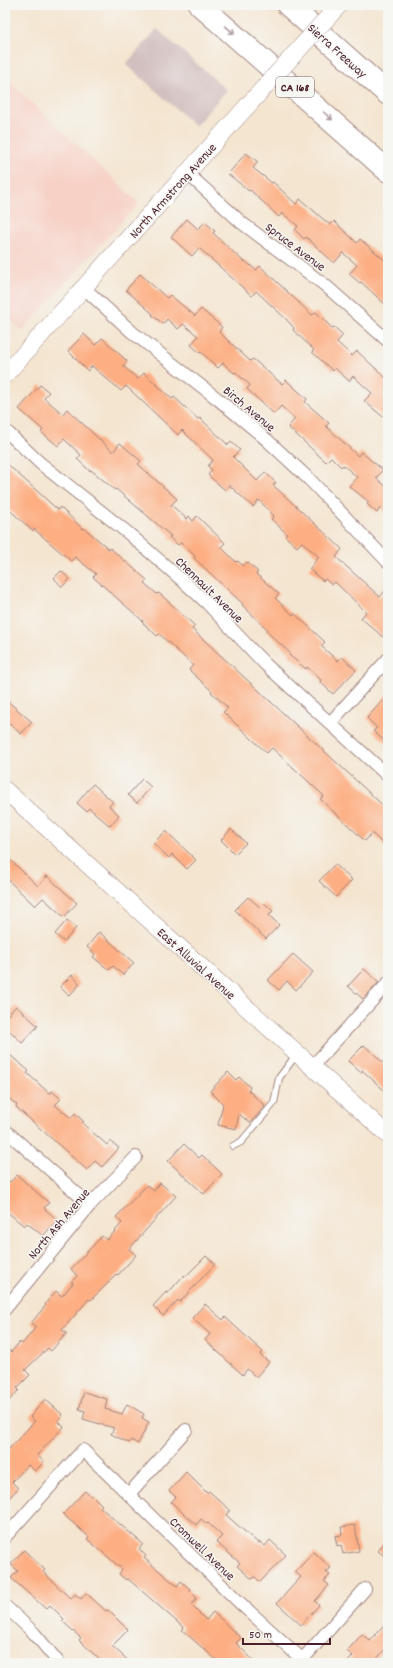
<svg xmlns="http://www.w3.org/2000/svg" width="393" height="1668" font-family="Dekko,sans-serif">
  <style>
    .built { fill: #f7d1c6 }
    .industrial { fill: #d2bfbf }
    .building { fill: #fdaf83 }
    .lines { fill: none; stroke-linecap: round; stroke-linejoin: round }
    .lane-casing { stroke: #9f827e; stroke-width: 8 }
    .street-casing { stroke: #9f827e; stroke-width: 14 }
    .secondary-casing { stroke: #9f827e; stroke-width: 18 }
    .highway-casing { stroke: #9f827e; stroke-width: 24 }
    .lane { stroke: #fff; stroke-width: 6 }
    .street { stroke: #fff; stroke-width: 12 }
    .secondary { stroke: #fff; stroke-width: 17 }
    .highway { stroke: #fff; stroke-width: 22 }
    .secondary-bridge-casing { stroke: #9f827e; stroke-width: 18; stroke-linecap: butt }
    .secondary-bridge { stroke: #fff; stroke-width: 17 }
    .oneway { stroke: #ae9aa0 }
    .labels { text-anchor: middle; stroke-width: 3; stroke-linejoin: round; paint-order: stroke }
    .shield { fill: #f6f6f2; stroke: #7e6067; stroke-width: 1 }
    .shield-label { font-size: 12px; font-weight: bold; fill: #4a1f2b }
    .street-label { font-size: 13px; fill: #4a1f2b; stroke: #f6f6f2 }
  </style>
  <rect width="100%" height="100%" fill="#f6f6f2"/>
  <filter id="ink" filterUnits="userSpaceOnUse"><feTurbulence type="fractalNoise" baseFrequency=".025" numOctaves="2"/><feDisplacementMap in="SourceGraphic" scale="8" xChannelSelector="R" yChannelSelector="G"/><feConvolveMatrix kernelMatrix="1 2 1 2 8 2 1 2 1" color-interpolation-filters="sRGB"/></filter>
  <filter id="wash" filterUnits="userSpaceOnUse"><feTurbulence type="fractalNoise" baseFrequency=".012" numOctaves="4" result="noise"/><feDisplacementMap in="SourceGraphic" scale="16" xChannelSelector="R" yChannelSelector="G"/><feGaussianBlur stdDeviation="0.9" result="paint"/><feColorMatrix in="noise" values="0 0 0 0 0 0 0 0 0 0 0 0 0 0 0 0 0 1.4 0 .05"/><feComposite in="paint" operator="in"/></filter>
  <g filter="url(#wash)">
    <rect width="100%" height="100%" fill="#f4e5d0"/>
    <path class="built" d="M5 78 139 203 22 331 5 315Z"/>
    <path class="industrial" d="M157 29 227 90 195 126 126 64Z"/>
    <g id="blocks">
      <g class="building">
        <path d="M246 153 258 162 253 168 272 183 273 182 296 204 300 199 330 225 334 221 357 243 360 239 388 263V307L361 282 360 283 349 274 357 265 343 253 334 263 306 237 304 239 295 230 298 226 282 213 279 217 250 190 249 191 228 174Z"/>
        <path d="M187 219 198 229 205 222 215 231 213 233 244 262 245 261 256 270 260 266 312 315 316 312 332 328 334 327 343 335 337 342 352 356 357 351 388 380V421L364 401 372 393 353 376 349 381 335 368 333 371 312 352 314 350 293 330 294 328 287 320 256 291 252 296 199 248 192 256 171 237Z"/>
        <path d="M140 274 167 298 170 295 195 316 201 309 222 327 219 332 250 361 253 359 282 384 286 380 307 399 305 402 329 423 326 426 358 456 361 452 383 470 376 478 388 488V515L380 508 377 513 367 504 369 502 349 486 357 477 343 465 341 467 331 457 326 462 288 427 295 419 281 406 274 414 247 389 250 385 235 372 234 373 223 363 218 368 201 352 200 353 191 345 198 336 183 324 178 329 167 319 163 324 152 315 153 314 126 290Z"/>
        <path d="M84 334 95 345 102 338 127 361 123 366 138 379 144 373 172 399 174 397 198 419 200 418 228 445 231 442 240 450 233 457 257 481 265 472 276 483 273 485 342 549 336 557 380 597 388 587V631L383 637 361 618 366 612 335 582 332 585 325 579 323 581 309 569 319 557 302 542 297 547 285 536 287 534 271 519 274 516 259 500 253 507 229 485 225 490 208 475 212 470 208 466 213 460 182 430 178 435 126 386 121 391 92 366 88 371 68 351Z"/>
        <path d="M40 385 49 392 44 398 63 414 67 409 113 452 120 443 141 461 138 464 177 499 171 505 187 519 189 516 193 521 197 516 225 543 221 547 236 562 238 561 243 566 247 562 258 572 256 574 279 594 275 598 293 615 294 613 325 642 321 646 338 661 342 657 356 670 333 694 320 682 321 680 307 667 306 669 289 655 290 653 266 631 267 629 242 605 243 604 194 558 195 556 181 543 178 545 169 537 171 536 116 489 115 490 91 470 90 471 77 459 81 455 64 439 58 446 41 432 43 430 19 409Z"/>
        <path d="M5 462 58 510 60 507 83 529 84 528 109 549 110 548 147 580 144 583 157 594 159 593 195 626 192 629 388 810V849L372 833 365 841 320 799 324 796 272 748 267 753 223 712 228 708 211 692 212 691 189 670 193 665 159 634 157 636 142 622 143 621 93 577 96 574 75 557 71 561 34 529 33 531 5 506Z"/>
        <path d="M61 571 70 579 62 587 54 578Z"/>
        <path d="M388 694V744L373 731 377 728 367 718Z"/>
        <path d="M5 699 32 722 21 734 5 720Z"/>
        <path d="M142 779 151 787 137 803 128 795Z"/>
        <path d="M93 784 113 802 109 806 119 815 110 826 89 808 86 811 77 803Z"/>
        <path d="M231 829 246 843 235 854 221 840Z"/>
        <path d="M166 831 196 860 187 869 172 854 169 858 153 843Z"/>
        <path d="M5 855 38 886 47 876 77 903 64 917 43 898 35 906 5 877Z"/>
        <path d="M335 864 352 880 336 897 319 881Z"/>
        <path d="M248 897 260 907 264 903 273 911 269 915 279 925 266 939 235 910Z"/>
        <path d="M67 920 76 928 64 942 55 934Z"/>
        <path d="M99 932 134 963 123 975 113 966 109 970 93 957 95 954 87 947Z"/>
        <path d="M293 954 313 972 296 990 287 981 279 990 268 980Z"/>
        <path d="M364 969 379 982 363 999 348 986Z"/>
        <path d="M72 975 80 984 69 996 60 987Z"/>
        <path d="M16 1006 38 1026 22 1043 5 1026V1018Z"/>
        <path d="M364 1045 388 1067V1094L362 1070 361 1073 348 1061Z"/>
        <path d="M5 1051 29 1071 27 1073 50 1094 52 1091 61 1099 55 1105 71 1118 75 1113 84 1122 82 1123 107 1145 110 1141 119 1148 102 1167 95 1161 87 1170 16 1107 17 1105 5 1095Z"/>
        <path d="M228 1072 236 1080 239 1077 250 1087 248 1090 265 1106 250 1123 239 1114 236 1129 218 1125 223 1104 210 1091Z"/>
        <path d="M184 1144 199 1158 202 1155 222 1174 204 1194 168 1161Z"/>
        <path d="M17 1175 49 1203 44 1208 57 1220 43 1236 27 1223 24 1226 5 1210V1177L10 1182Z"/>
        <path d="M160 1183 176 1196 129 1249 136 1255 118 1275 117 1274 91 1300 89 1299 62 1330 67 1333 51 1351 48 1348 25 1370 30 1375 17 1388 19 1390 5 1405V1346L11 1352 20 1342 22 1344 36 1327 31 1323 46 1305 45 1304 56 1291 62 1296 73 1283 71 1282 77 1276 71 1269 102 1236 107 1240 122 1223 116 1217 147 1185 154 1191Z"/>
        <path d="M206 1256 215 1264 180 1302 178 1300 163 1316 153 1306 166 1292 167 1294 184 1275 185 1277Z"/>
        <path d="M205 1304 223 1320 225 1317 263 1352 260 1355 269 1362 256 1377 247 1369 243 1375 205 1340 210 1334 192 1318Z"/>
        <path d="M84 1392 107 1399 105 1409 122 1414 127 1404 144 1414 142 1418 149 1422 138 1444 131 1440 129 1443 111 1434 114 1428 83 1419 85 1411 79 1409Z"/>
        <path d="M45 1399 63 1415 58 1421 64 1427 37 1455 44 1462 35 1471 28 1465 12 1482 18 1488 5 1503V1453L35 1421 30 1417Z"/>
        <path d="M186 1472 207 1493 209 1491 230 1510 226 1515 258 1543 260 1542 265 1546 270 1540 286 1555 260 1582 255 1577 252 1579 237 1566 240 1563 216 1542 222 1536 208 1523 207 1524 201 1519 196 1525 171 1502 176 1497 169 1491Z"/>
        <path d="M85 1491 91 1496 92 1495 102 1505 100 1507 143 1544 139 1549 146 1556 144 1558 177 1586 181 1581 191 1590 190 1591 197 1598 191 1605 206 1620 213 1612 241 1638 236 1643 256 1663H220L182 1630 184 1628 127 1578 126 1580 119 1574 122 1569 87 1539 89 1537 63 1514Z"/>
        <path d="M355 1525 359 1551 343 1554 341 1545 337 1546 335 1536 342 1535 341 1527Z"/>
        <path d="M388 1537V1559L378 1551Z"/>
        <path d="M24 1550 45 1570 43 1572 71 1599 75 1594 81 1599 86 1593 106 1611 108 1610 128 1630 112 1646 131 1663H103L79 1640 81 1638 62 1621 64 1619 50 1605 46 1609 11 1578 18 1571 11 1564Z"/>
        <path d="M314 1552 331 1568 326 1572 330 1575 324 1581 329 1585 315 1601 319 1605 301 1625 277 1603 301 1577 295 1572Z"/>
        <path d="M388 1620V1646L373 1663H347L353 1656 347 1651 362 1634 370 1641Z"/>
      </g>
    </g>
  </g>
  <g filter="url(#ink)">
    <use href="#blocks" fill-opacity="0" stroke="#9f827e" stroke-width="1"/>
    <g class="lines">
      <g class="lane-casing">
        <path id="lane" d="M233 1146 241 1142 274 1103 279 1078 296 1055"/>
      </g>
      <g class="street-casing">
        <g id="street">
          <path d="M187 173 242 223 326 286 388 341"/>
          <path d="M84 288 132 332 219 400 267 440 310 480 388 562"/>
          <path d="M5 430 40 463 128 533 183 581 206 602 265 664 388 776"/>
          <path d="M330 723 388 659"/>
          <path d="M312 1067 388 983"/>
          <path d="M5 1130 90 1205"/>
          <path d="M5 1309 90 1205 136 1157"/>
          <path d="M129 1494 186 1430"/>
          <path d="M5 1537 83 1450 239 1602 306 1663"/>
          <path d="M5 1606 34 1633 59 1663"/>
          <path d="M302 1660 365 1589"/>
        </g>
      </g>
      <g class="secondary-casing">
        <g id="secondary">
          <path d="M5 375 250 103"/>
          <path d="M5 790 388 1135"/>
        </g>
      </g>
      <g class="highway-casing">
        <g id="highway">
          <path d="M200 5 388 171"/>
          <path d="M288 5 388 94"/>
        </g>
      </g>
      <use href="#lane" class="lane"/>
      <use href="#street" class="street"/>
      <use href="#secondary" class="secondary"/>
      <use href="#highway" class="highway"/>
      <g class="secondary-bridge-casing">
        <path id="secondary-bridge" d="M250 103 339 5"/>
      </g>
      <use href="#secondary-bridge" class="secondary-bridge"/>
    </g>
    <defs><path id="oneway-shaft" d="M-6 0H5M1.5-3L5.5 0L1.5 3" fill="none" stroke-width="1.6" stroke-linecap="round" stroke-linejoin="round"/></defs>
    <g class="oneway">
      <use href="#oneway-shaft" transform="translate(230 30) rotate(41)"/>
      <use href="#oneway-shaft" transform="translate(328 116) rotate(42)"/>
    </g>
  </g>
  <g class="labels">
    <rect class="shield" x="276" y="77" width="38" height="20" rx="3"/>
    <g class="shield-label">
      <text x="295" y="91">CA 168</text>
    </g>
    <g class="street-label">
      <text transform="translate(338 50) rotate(42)" y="5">Sierra Freeway</text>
      <text transform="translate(172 190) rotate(-48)" y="5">North Armstrong Avenue</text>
      <text transform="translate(296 246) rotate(37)" y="5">Spruce Avenue</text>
      <text transform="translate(250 408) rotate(40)" y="5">Birch Avenue</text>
      <text transform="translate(210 589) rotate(44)" y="5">Chennault Avenue</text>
      <text transform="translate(197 963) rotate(42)" y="5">East Alluvial Avenue</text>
      <text transform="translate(58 1223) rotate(-50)" y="5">North Ash Avenue</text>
      <text transform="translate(203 1548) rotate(44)" y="5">Cromwell Avenue</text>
    </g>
  </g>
  <rect width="393" height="1668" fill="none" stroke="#f6f6f2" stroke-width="20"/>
  <path d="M243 1638v6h87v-6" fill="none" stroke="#4a1f2b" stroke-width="2"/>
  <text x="249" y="1638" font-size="12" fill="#4a1f2b" stroke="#f6f6f2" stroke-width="3" paint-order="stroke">50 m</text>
</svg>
